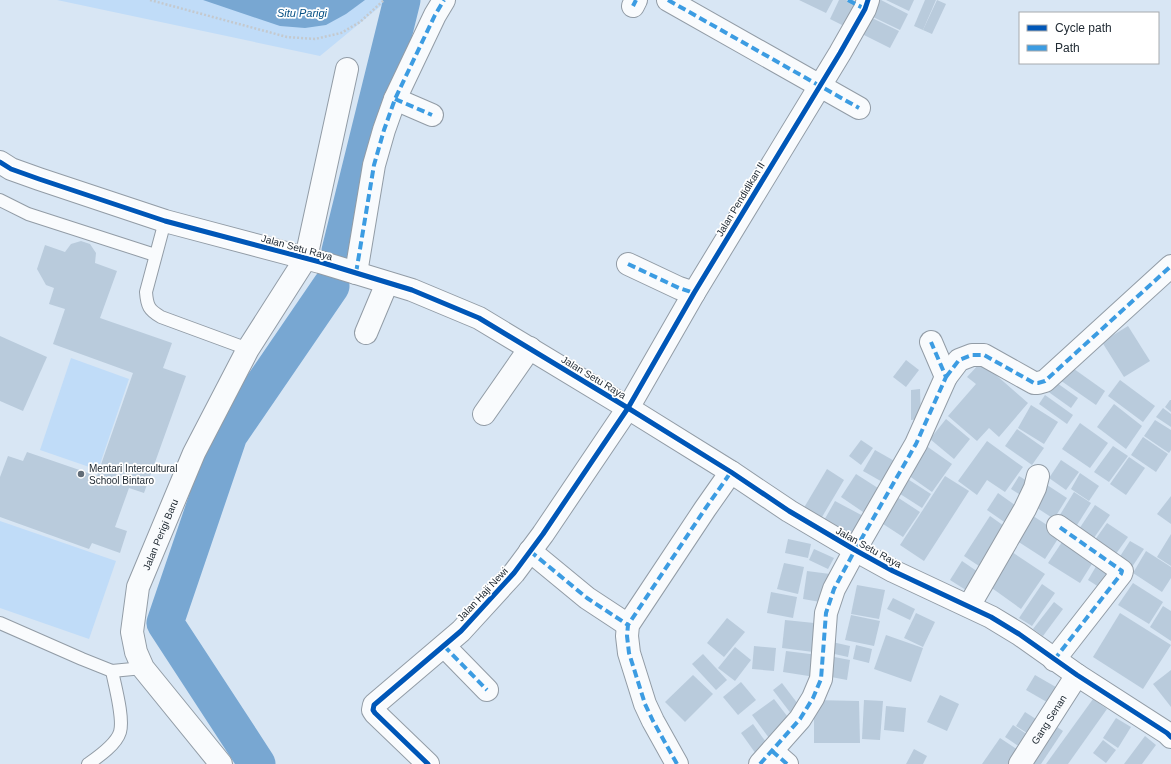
<svg xmlns="http://www.w3.org/2000/svg" width="1171" height="764" font-family="Arial,sans-serif">
  <style>
    .green { fill: #c0dcf8 }
    .water { fill: #78a7d2 }
    .lines { fill: none; stroke-linecap: round; stroke-linejoin: round }
    .river { stroke: #78a7d2; stroke-width: 37 }
    .building { fill: #b9cbdc }
    .service-casing { stroke: #929ca6; stroke-width: 14 }
    .minor-casing { stroke: #929ca6; stroke-width: 24 }
    .tertiary-casing { stroke: #929ca6; stroke-width: 24 }
    .path { stroke: #c4c9ce; stroke-width: 2.5; stroke-dasharray: 2 2; stroke-linecap: butt }
    .service { stroke: #f9fbfd; stroke-width: 12 }
    .minor { stroke: #f9fbfd; stroke-width: 22 }
    .tertiary { stroke: #f9fbfd; stroke-width: 22 }
    .quiet { stroke: #3c9ce2; stroke-width: 4; stroke-dasharray: 8 4; stroke-linecap: butt }
    .cycleway-casing { stroke: #fff; stroke-width: 8 }
    .cycleway { stroke: #0057b8; stroke-width: 5 }
    .poi-dot { fill: #616c77; stroke: #fff; stroke-width: 1.5 }
    .labels { text-anchor: middle; stroke-width: 3.5; stroke-linejoin: round; paint-order: stroke }
    .street-label { font-size: 10px; fill: #212b34; stroke: #fff }
    .poi-label { font-size: 10px; fill: #212b34; stroke: #fff; text-anchor: start }
    .water-label { font-size: 11px; font-style: italic; fill: #065084; stroke: #fff }
  </style>
  <rect width="100%" height="100%" fill="#d8e6f4"/>
  <g class="green">
    <path d="M57 0H388L320 56Z"/>
    <path d="M71 358 129 379 98 470 40 450Z"/>
    <path d="M0 521 116 561 89 639 0 608Z"/>
  </g>
  <path class="water" d="M203 0H365L346 14 326 25 305 28 280 26Z"/>
  <g class="lines">
    <g class="river">
      <path d="M340 251 402 0"/>
      <path d="M257 764 165 623 229 435 331 286"/>
    </g>
  </g>
  <g class="building">
    <path d="M799 0H833L826 13Z"/>
    <path d="M839 0H846L858 6 848 28 830 19Z"/>
    <path d="M879 0H881L908 14 900 30 871 16Z"/>
    <path d="M886 0H914L909 11Z"/>
    <path d="M925 0H936L923 30 914 26Z"/>
    <path d="M937 0 946 4 932 34 923 30Z"/>
    <path d="M870 17 899 31 890 48 862 34Z"/>
    <path d="M81 241 90 244 96 253 95 263 117 271 100 318 172 343 163 368 186 376 144 493 129 488 115 527 127 531 120 553 92 543 89 549 0 517V477L8 456 23 461 27 452 97 476 133 373 53 344 65 309 49 304 54 288 46 285 37 269 45 245 65 252 71 244Z"/>
    <path d="M1128 326 1150 361 1124 377 1102 342Z"/>
    <path d="M0 336 47 357 23 411 0 401Z"/>
    <path d="M906 360 919 370 906 387 893 377Z"/>
    <path d="M981 362 1028 403 999 437 989 428 977 441 948 416 976 384 967 377Z"/>
    <path d="M1067 364 1105 391 1096 405 1057 378Z"/>
    <path d="M1050 378 1078 398 1071 408 1043 388Z"/>
    <path d="M1120 380 1155 406 1143 422 1108 396Z"/>
    <path d="M920 389 921 419 911 420V390Z"/>
    <path d="M1045 395 1073 415 1067 424 1039 404Z"/>
    <path d="M1170 400H1171V412L1165 407Z"/>
    <path d="M1114 404 1142 426 1126 449 1097 427Z"/>
    <path d="M1031 405 1058 422 1044 444 1018 428Z"/>
    <path d="M1163 408 1171 414V427L1156 417Z"/>
    <path d="M946 419 970 439 954 459 930 439Z"/>
    <path d="M1155 420 1171 430V450L1169 453 1144 436Z"/>
    <path d="M1080 423 1108 443 1090 468 1062 449Z"/>
    <path d="M1017 429 1044 448 1032 465 1005 446Z"/>
    <path d="M1143 437 1168 454 1156 472 1131 455Z"/>
    <path d="M861 440 873 448 861 465 849 456Z"/>
    <path d="M987 441 1023 467 1005 492 987 480 977 495 958 481Z"/>
    <path d="M925 445 952 464 932 492 905 473Z"/>
    <path d="M1113 446 1128 456 1109 482 1094 472Z"/>
    <path d="M875 450 898 463 886 484 863 471Z"/>
    <path d="M1129 457 1145 468 1126 495 1110 484Z"/>
    <path d="M1061 460 1079 472 1066 490 1049 478Z"/>
    <path d="M827 469 844 480 819 522 802 511Z"/>
    <path d="M1080 473 1099 486 1089 501 1071 489Z"/>
    <path d="M856 474 881 490 866 514 841 497Z"/>
    <path d="M903 476 931 494 922 508 894 490Z"/>
    <path d="M945 476 969 491 924 561 900 545Z"/>
    <path d="M1019 476 1035 486 1027 499 1011 489Z"/>
    <path d="M1044 483 1067 498 1054 519 1031 504Z"/>
    <path d="M1074 492 1091 503 1072 533 1055 523Z"/>
    <path d="M998 493 1022 510 1010 526 987 510Z"/>
    <path d="M894 495 920 512 903 537 877 520Z"/>
    <path d="M1171 496V524L1157 514Z"/>
    <path d="M835 501 865 517 852 540 822 524Z"/>
    <path d="M1095 505 1110 515 1089 545 1075 535Z"/>
    <path d="M1030 514 1061 534 1045 559 1014 539Z"/>
    <path d="M990 516 1011 531 985 570 964 556Z"/>
    <path d="M1107 523 1128 537 1113 558 1092 544Z"/>
    <path d="M1171 534V566L1157 557Z"/>
    <path d="M788 539 811 544 808 558 785 553Z"/>
    <path d="M1064 539 1095 559 1080 583 1048 563Z"/>
    <path d="M1130 541 1144 549 1130 570 1117 561Z"/>
    <path d="M814 549 834 558 828 569 809 560Z"/>
    <path d="M1146 551 1171 567V578L1162 592 1133 573Z"/>
    <path d="M1012 552 1045 574 1021 609 989 586Z"/>
    <path d="M962 561 981 574 969 592 950 580Z"/>
    <path d="M784 563 804 567 798 594 777 589Z"/>
    <path d="M1098 563 1112 572 1102 589 1088 580Z"/>
    <path d="M807 571 830 574 826 603 803 599Z"/>
    <path d="M1133 583 1163 602 1149 624 1118 605Z"/>
    <path d="M1042 584 1055 593 1032 626 1019 618Z"/>
    <path d="M857 585 885 590 879 619 851 614Z"/>
    <path d="M771 592 797 597 793 618 767 613Z"/>
    <path d="M893 598 915 609 910 620 887 609Z"/>
    <path d="M1054 602 1063 609 1043 636 1033 629Z"/>
    <path d="M1163 606 1171 611V641L1150 627Z"/>
    <path d="M916 613 935 622 923 647 904 638Z"/>
    <path d="M1120 613 1171 645 1143 689 1093 657Z"/>
    <path d="M851 615 880 621 874 646 845 640Z"/>
    <path d="M727 618 745 632 724 657 707 643Z"/>
    <path d="M785 620 824 624 821 653 782 648Z"/>
    <path d="M886 635 923 648 911 682 874 669Z"/>
    <path d="M832 642 850 646 848 657 830 653Z"/>
    <path d="M856 645 872 649 869 663 853 659Z"/>
    <path d="M754 646 776 648 774 671 752 669Z"/>
    <path d="M735 647 751 660 735 681 718 668Z"/>
    <path d="M786 651 818 655 815 677 783 672Z"/>
    <path d="M703 654 727 680 716 690 692 664Z"/>
    <path d="M829 656 850 660 847 680 826 676Z"/>
    <path d="M1171 670V707L1153 684Z"/>
    <path d="M693 675 713 694 685 722 665 702Z"/>
    <path d="M1035 675 1061 690 1052 705 1026 690Z"/>
    <path d="M741 682 756 700 738 715 723 697Z"/>
    <path d="M782 683 801 708 792 715 773 690Z"/>
    <path d="M940 695 959 704 947 731 927 722Z"/>
    <path d="M774 699 794 725 772 742 752 715Z"/>
    <path d="M1093 699 1107 709 1068 764H1046Z"/>
    <path d="M814 700 859 701 860 743H814Z"/>
    <path d="M864 700 883 701 880 740 862 739Z"/>
    <path d="M886 706 906 708 904 732 884 730Z"/>
    <path d="M1025 712 1039 721 1030 735 1016 726Z"/>
    <path d="M1116 718 1131 727 1118 748 1103 738Z"/>
    <path d="M1048 721 1063 731 1041 764H1028Z"/>
    <path d="M753 724 768 745 756 754 741 733Z"/>
    <path d="M1013 725 1031 737 1023 749 1005 737Z"/>
    <path d="M1145 736 1156 745 1142 764H1124Z"/>
    <path d="M1000 738 1021 752 1014 764H982Z"/>
    <path d="M1103 740 1116 750 1106 763 1093 753Z"/>
    <path d="M914 749 927 756 923 764H906Z"/>
  </g>
  <g class="lines">
    <g class="service-casing">
      <g id="service">
        <path d="M0 200 28 214 155 255"/>
        <path d="M165 221 146 292C147 306 149 310 161 317L248 349"/>
        <path d="M0 623 82 659 112 671 143 668"/>
        <path d="M88 764C98 757 116 745 120 732 124 718 115 686 112 671"/>
      </g>
    </g>
    <g class="minor-casing">
      <g id="minor">
        <path d="M668 0 859 108"/>
        <path d="M633 6 636 0"/>
        <path d="M395 99 432 115"/>
        <path d="M628 264 679 288 694 293"/>
        <path d="M356 273 374 165 384 130 395 99 435 15 444 0"/>
        <path d="M366 333 387 283"/>
        <path d="M946 377 959 360 972 355H984L1034 383H1038L1045 381 1171 266"/>
        <path d="M484 414 530 348"/>
        <path d="M530 551 587 598 628 625"/>
        <path d="M969 606 1025 509 1035 488 1038 476"/>
        <path d="M444 646 487 690"/>
        <path d="M1054 660 1121 574 1122 571 1058 526"/>
        <path d="M772 751 787 764"/>
        <path id="s1" d="M221 764 143 668 136 652 132 632 138 587 194 453 248 349 306 258 347 69"/>
        <path d="M428 764 375 713 373 710 374 705 461 631 514 573 543 534 628 408 694 293 840 53 865 9 868 0"/>
        <path d="M677 764 653 721 645 704 629 653 627 636 628 625 705 509 731 472"/>
        <path d="M760 764 800 719 813 698 821 679 826 613 834 589 855 550 916 444 946 377 931 342"/>
        <path id="s2" d="M1020 764 1077 675"/>
      </g>
    </g>
    <g class="tertiary-casing">
      <path id="tertiary" d="M0 162 11 169 39 179 165 221 320 262 412 290 479 318 628 408 731 472 789 511 855 550 893 571 991 617 1019 634 1077 675 1167 733 1171 737"/>
    </g>
    <path class="path" d="M150 0 287 37 315 39 341 33 360 22 384 0"/>
    <use href="#service" class="service"/>
    <use href="#minor" class="minor"/>
    <use href="#tertiary" class="tertiary"/>
    <g class="quiet">
      <path d="M668 0 859 108"/>
      <path d="M848 0 865 9"/>
      <path d="M633 6 636 0"/>
      <path d="M395 99 432 115"/>
      <path d="M628 264 679 288 694 293"/>
      <path d="M356 273 374 165 384 130 395 99 435 15 444 0"/>
      <path d="M946 377 959 360 972 355H984L1034 383H1038L1045 381 1171 266"/>
      <path d="M530 551 587 598 628 625"/>
      <path d="M444 646 487 690"/>
      <path d="M1054 660 1121 574 1122 571 1058 526"/>
      <path d="M772 751 787 764"/>
      <path d="M677 764 653 721 645 704 629 653 627 636 628 625 705 509 731 472"/>
      <path d="M760 764 800 719 813 698 821 679 826 613 834 589 855 550 916 444 946 377 931 342"/>
    </g>
    <g class="cycleway-casing">
      <g id="cycleway">
        <path d="M0 162 11 169 39 179 165 221 320 262 412 290 479 318 628 408 731 472 789 511 855 550 893 571 991 617 1019 634 1077 675 1167 733 1171 737"/>
        <path d="M428 764 375 713 373 710 374 705 461 631 514 573 543 534 628 408 694 293 840 53 865 9 868 0"/>
      </g>
    </g>
    <use href="#cycleway" class="cycleway"/>
  </g>
  <circle class="poi-dot" cx="81" cy="474" r="4"/>
  <g class="labels">
    <g class="street-label">
      <text transform="translate(740 199) rotate(-59)" y="4">Jalan Pendidikan II</text>
      <text transform="translate(297 247) rotate(15)" y="4">Jalan Setu Raya</text>
      <text transform="translate(594 377) rotate(31)" y="4">Jalan Setu Raya</text>
      <text dy="4" stroke="none"><textPath href="#s1" startOffset="264">Jalan Perigi Baru</textPath></text>
      <text transform="translate(869 547) rotate(29)" y="4">Jalan Setu Raya</text>
      <text transform="translate(482 594) rotate(-47)" y="4">Jalan Haji Newi</text>
      <text dy="4" stroke="none"><textPath href="#s2" startOffset="53">Gang Senan</textPath></text>
    </g>
    <g class="poi-label">
      <text x="89" y="472">Mentari Intercultural<tspan x="89" dy="12">School Bintaro</tspan></text>
    </g>
    <g class="water-label">
      <text x="302" y="17">Situ Parigi</text>
    </g>
  </g>
  <rect x="1019" y="12" width="140" height="52" fill="#ffffff" stroke="#a6aaae"/>
  <rect x="1027" y="25" width="20" height="6" fill="#0057b8" stroke="#a6aaae"/>
  <text x="1055" y="32" font-size="12" fill="#212b34">Cycle path</text>
  <rect x="1027" y="45" width="20" height="6" fill="#3c9ce2" stroke="#a6aaae"/>
  <text x="1055" y="52" font-size="12" fill="#212b34">Path</text>
</svg>
